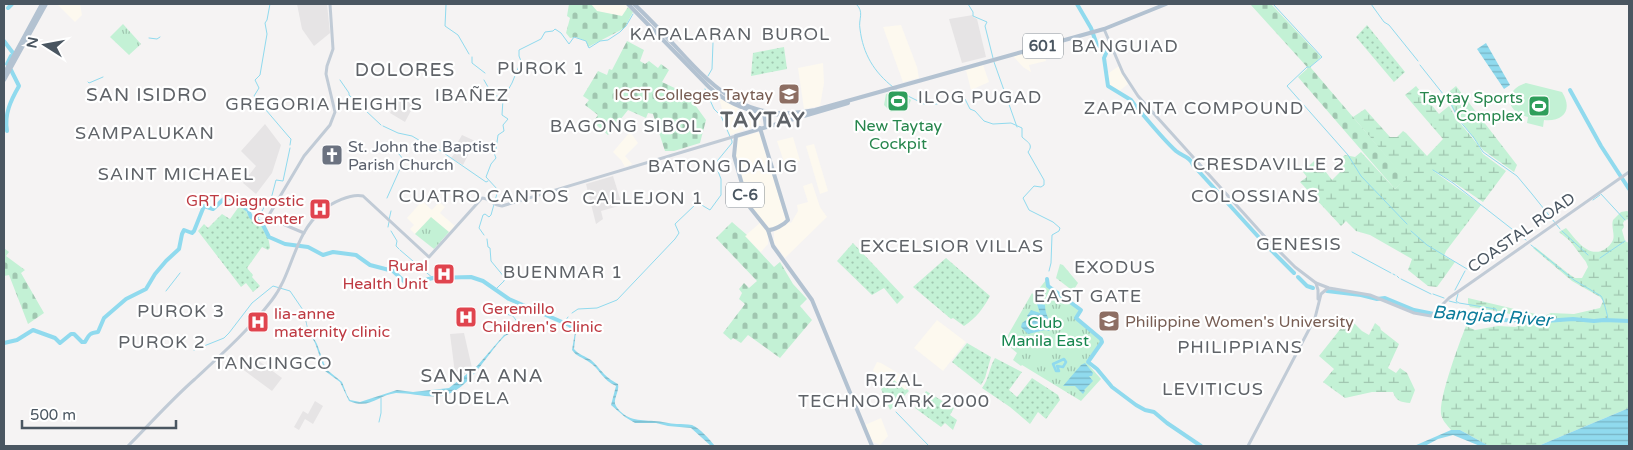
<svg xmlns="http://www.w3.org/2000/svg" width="1633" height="450" font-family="'Varela Round',sans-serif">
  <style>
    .commercial { fill: #fdf9ef }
    .education { fill: #e6e4e5 }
    .grass { fill: url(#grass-dots) }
    .wetland { fill: url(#wetland-marsh) }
    .cemetery { fill: url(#cemetery-stones) }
    .park { fill: url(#park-tufts) }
    .garden { fill: #c3f1d5 }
    .water { fill: url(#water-rules) }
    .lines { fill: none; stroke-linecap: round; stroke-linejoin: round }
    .stream { stroke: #90daee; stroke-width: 1 }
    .canal { stroke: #90daee; stroke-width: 2.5 }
    .river { stroke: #90daee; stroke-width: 4 }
    .secondary { stroke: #c1cbd6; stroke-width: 3 }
    .primary { stroke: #b3c2d1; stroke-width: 4 }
    .labels { text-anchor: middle; stroke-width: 4.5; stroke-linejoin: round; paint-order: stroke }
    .shield { fill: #fff; stroke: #808990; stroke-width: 1 }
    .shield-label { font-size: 15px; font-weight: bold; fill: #4a5661 }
    .education-label { font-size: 16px; fill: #785e54; stroke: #fff; text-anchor: end }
    .leisure-label { font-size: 16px; fill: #27864d; stroke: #fff; text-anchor: end }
    .worship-label { font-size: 16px; fill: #5b616d; stroke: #fff; text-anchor: start }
    .health-label { font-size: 16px; fill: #be3a42; stroke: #fff; text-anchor: end }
    .street-label { font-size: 16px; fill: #4a5661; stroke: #fff }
    .park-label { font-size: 16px; fill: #17864f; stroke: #fff }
    .neighbourhood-label { font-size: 18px; letter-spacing: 1px; fill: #5f6368; stroke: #fff }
    .water-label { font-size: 18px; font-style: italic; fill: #0c7c9b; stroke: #fff }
    .quarter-label { font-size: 19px; letter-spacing: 1px; fill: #5f6368; stroke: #fff }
    .district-label { font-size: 21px; font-weight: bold; letter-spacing: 1px; fill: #5f6368; stroke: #fff }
  </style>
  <defs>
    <pattern id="grass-dots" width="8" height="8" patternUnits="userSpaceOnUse" patternTransform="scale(1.25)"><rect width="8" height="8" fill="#c3f1d5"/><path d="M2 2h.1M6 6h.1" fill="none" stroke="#a0c6b0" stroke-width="1.8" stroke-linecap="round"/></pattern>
    <pattern id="wetland-marsh" width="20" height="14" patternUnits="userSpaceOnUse" patternTransform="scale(1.25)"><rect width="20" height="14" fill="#c3f1d5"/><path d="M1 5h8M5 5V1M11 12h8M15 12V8" fill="none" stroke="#a0c6b0"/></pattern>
    <pattern id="cemetery-stones" width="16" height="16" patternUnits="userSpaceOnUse" patternTransform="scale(1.25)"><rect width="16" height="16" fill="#c3f1d5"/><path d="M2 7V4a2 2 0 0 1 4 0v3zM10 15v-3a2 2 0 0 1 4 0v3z" fill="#a0c6b0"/></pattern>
    <pattern id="park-tufts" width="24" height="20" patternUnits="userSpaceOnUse" patternTransform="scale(1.25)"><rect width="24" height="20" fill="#c3f1d5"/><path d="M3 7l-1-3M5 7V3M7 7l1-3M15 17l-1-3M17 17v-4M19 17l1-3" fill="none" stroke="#a0c6b0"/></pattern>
    <pattern id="water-rules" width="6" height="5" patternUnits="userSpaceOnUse" patternTransform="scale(1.25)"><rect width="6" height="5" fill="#90daee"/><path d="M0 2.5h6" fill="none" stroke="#78b4c4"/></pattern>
  </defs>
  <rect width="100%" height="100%" fill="#f5f3f3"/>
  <g class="commercial">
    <path d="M57 4H80L82 15 75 22Z"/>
    <path d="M591 4H625L628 7 622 16 597 11Z"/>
    <path d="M901 25 917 67 919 78 903 82 883 27Z"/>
    <path d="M1043 49 1046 61 1029 65 1031 72 1023 67 1013 56Z"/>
    <path d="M823 63 824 83 820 106 804 109 798 68Z"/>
    <path d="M983 65 989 82 971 90 966 70Z"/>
    <path d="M1119 66 1128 84 1118 92 1108 86 1106 75Z"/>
    <path d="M719 98 738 108V122L750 120 751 114 759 118 761 124 730 135 725 124V120Z"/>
    <path d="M630 132 638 143 625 156 632 164 625 167 621 160 613 152Z"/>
    <path d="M759 132 786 220 770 230 749 204 734 153 738 138Z"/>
    <path d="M793 137 800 161 785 165 777 141Z"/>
    <path d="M814 144 828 191 820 194 806 146Z"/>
    <path d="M812 183 820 207 827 217 785 258 774 243V232L788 222 791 223 798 211 797 205 808 202 803 186Z"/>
    <path d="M422 201 432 210 439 202 445 207 440 213 455 226 449 232 419 230 415 234 410 229 414 225 407 218Z"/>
    <path d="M761 222 768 232V244L761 252 745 236Z"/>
    <path d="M937 320 966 342 943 371 914 348Z"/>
    <path d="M877 362 881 363 910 380 905 386 907 389 906 391 888 375 878 382 873 370Z"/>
    <path d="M881 418 888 436 880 445 873 442 865 425Z"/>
  </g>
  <g class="education">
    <path d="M297 4H327L330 33 314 46 302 29Z"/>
    <path d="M973 15V17L977 19 986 57 962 63 949 19Z"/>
    <path d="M399 97 414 105 405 122 390 113Z"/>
    <path d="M265 124 281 145 272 173 256 194 243 183 256 166 241 151Z"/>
    <path d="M462 135 475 141 463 165 451 158 454 154 452 152Z"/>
    <path d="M613 176 622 205 601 211 603 219 596 224 586 184Z"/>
    <path d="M464 333 472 368 456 381 450 334Z"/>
    <path d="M251 355 282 378 272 391 241 368Z"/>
    <path d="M315 401 323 406 313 424 305 419 299 430 294 427 303 411 308 414Z"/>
  </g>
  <g class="grass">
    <path d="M1367 25 1405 72 1394 82 1356 37Z"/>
    <path d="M784 47 787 69 751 76 753 53Z"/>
    <path d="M240 205C248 211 245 212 250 217 251 218 257 221 257 221 266 227 269 239 270 248L268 250 262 247 247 268 253 275 252 277 260 286 253 292 246 283 241 287 198 231 204 224 208 228 222 214 230 219Z"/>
    <path d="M853 243 904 297 897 304 884 288 872 295 837 261Z"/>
    <path d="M946 258 990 296C983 309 976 318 964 326L953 318 951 319 913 287Z"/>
    <path d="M967 343 991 357 985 378 981 385 952 362Z"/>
    <path d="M995 358 1022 372 1009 390 1017 397 1032 378 1058 395 1060 400 1046 419 1038 412 1030 424 1010 407 982 388C989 379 989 368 995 358Z"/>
    <path d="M894 380 905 390 907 389 909 391 890 410 881 389Z"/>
    <path d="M926 391 954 408 950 415 957 420 953 430 945 423 941 427 915 408Z"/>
  </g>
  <g class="wetland">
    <path d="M1416 86 1439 114 1449 106 1456 118 1478 145 1483 154 1506 171 1483 202 1455 183 1432 170 1481 205 1446 251 1444 256 1455 262 1437 287 1428 286 1408 270 1412 259 1370 235 1356 231 1346 221 1341 226 1300 182 1307 177 1303 172 1316 159 1332 180 1341 171 1336 163 1345 155 1355 157 1361 152 1395 189 1405 179 1353 117 1365 109 1390 137H1397L1403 131 1406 133 1427 156 1443 139 1405 95Z"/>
    <path d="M1456 86 1517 165 1514 172 1483 150 1457 116 1445 95Z"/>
    <path d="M1627 211 1629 212V219L1625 220 1623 223 1624 227 1622 230 1625 241 1629 243V408L1538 446H1489L1460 430H1451C1447 425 1442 420 1441 414 1439 397 1459 344 1466 326L1475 330 1498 326 1516 327 1521 324 1523 318 1503 312 1470 307 1468 303V298L1544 316 1551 313 1574 314 1600 308 1603 301 1600 297 1572 281 1533 248 1535 247 1569 274 1575 278H1582L1588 267 1586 262 1570 241 1559 232 1566 228C1575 238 1586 256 1601 251 1606 249 1611 245 1613 240 1615 234 1611 227 1613 220L1621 212Z"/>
    <path d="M1349 318 1362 331 1369 335 1375 323 1380 327 1381 330 1399 344 1388 368 1396 373 1400 368 1407 373 1415 390 1410 403C1402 402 1396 402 1393 392H1372L1345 398 1323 382 1334 369 1319 356Z"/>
  </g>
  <g class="cemetery">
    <path d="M569 4H591L597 11 622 16 628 7 633 12 625 27 621 30 588 47 586 41 576 37 570 38 566 33 570 18 567 16Z"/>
    <path d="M1250 4H1271L1321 57 1311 66V68L1406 179 1395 189 1298 77 1308 68Z"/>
    <path d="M627 41 644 50 640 61 645 64 649 61 658 68 661 64 669 70 662 82 683 92 690 98 706 120 700 143 674 151H665L653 114 648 113 646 118 628 110 608 135 593 122 598 115 585 105 589 100 583 96 598 71 607 75 609 69 612 70Z"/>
    <path d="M732 222 747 235 745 236 774 267 780 262 793 284 807 299 800 306 812 320 780 358 748 335 741 343 733 338 731 340 723 333 745 304 739 299 742 293 739 289 744 283 749 288 757 281 716 238Z"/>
    <path d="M4 248 9 252 6 256 25 270 21 273 44 313 28 324 9 275 4 276Z"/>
  </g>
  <g class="park">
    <path d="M123 24 141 44 129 55 110 37Z"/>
    <path d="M431 217 449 232 434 249 415 234Z"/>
    <path d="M1060 264 1063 265 1078 283 1073 291 1056 278Z"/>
    <path d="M1046 280 1048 287 1079 309 1075 319 1100 339V342L1086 362 1101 379 1081 401 1022 365 1021 366 1013 360 1017 353 1004 342 1032 293 1034 295Z"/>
  </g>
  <g class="garden">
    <path d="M1526 83 1562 92C1573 109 1564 122 1544 120L1543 127 1527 123 1528 117C1505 112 1503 90 1526 83Z"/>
    <path d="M895 91 911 100 907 109 891 112 884 105 886 94Z"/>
  </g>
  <g class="water">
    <path d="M1486 43 1510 85 1504 89 1477 49Z"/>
    <path d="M1039 303 1045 305C1045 317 1051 318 1051 329L1049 331 1045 330 1028 334 1021 327 1022 323 1026 320H1033L1027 316 1031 310 1040 313 1037 304Z"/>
    <path d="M303 309 308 328 317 344 326 369 342 382 347 395 350 400 360 402 397 390 413 392 449 388 477 366 504 335 515 330C512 333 508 334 505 336 486 354 470 390 442 396 427 398 411 393 396 393 378 395 370 410 349 401L340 382 325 371 315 343 307 328Z"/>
    <path d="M573 328 576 331 574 349C579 355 585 356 591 360 602 370 603 376 618 384 620 391 612 400 616 406 626 421 639 420 654 421 662 421 669 424 677 424 682 424 687 424 692 425 701 429 709 439 715 446H711L691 428 668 426 656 423H635L625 417 611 405 616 386C602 380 600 369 589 362 582 357 577 357 572 350L575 332Z"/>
    <path d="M1085 363 1093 373 1092 376H1089L1093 381 1084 390 1085 391 1083 394 1075 386H1063L1081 365Z"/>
    <path d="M1629 408V446H1538Z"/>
    <path d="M1451 430H1460L1489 446H1480L1453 435 1438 439 1425 446H1414Z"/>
  </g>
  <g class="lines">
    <g class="stream">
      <path d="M270 4 267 20 265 23 267 34 260 75 255 80 259 88 254 96 289 137 291 139 290 145"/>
      <path d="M856 4C865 12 858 19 860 29 863 54 874 72 893 87"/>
      <path d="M968 4 973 12V16L987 22 985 26 993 58"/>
      <path d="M1273 4 1322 57 1310 67"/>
      <path d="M1371 4 1384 22 1389 25 1418 61"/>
      <path d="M446 5 445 26 458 35 469 54"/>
      <path d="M149 38 157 39 160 37"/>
      <path d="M472 57V63L485 73"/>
      <path d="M994 62 1017 127"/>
      <path d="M1420 65 1451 104 1459 120 1474 138 1483 152 1517 176 1532 194 1560 229"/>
      <path d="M1309 67H1307L1287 86 1348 155 1361 176 1407 224"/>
      <path d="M708 76 712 69 713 43"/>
      <path d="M340 80 349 93V95L381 125"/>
      <path d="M484 80 492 94 502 98"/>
      <path d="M88 82 89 83 103 77"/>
      <path d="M896 90 924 104H937L952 96H960L965 99 970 109 975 111 984 121 993 124 1011 123 1022 128V137C1027 142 1034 144 1028 152L1044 180V185L1041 187 1034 186 1023 198 1029 210 1053 222 1060 228 1059 231 1052 235 1051 263 1049 271"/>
      <path d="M383 126 398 133 412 136 434 149H438L486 182 488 181"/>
      <path d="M1433 170 1453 183 1526 240"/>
      <path d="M1601 194 1625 220"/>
      <path d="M387 198 404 160 398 153 389 149"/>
      <path d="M1593 200 1600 195"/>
      <path d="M268 202 271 199 276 180 283 181 290 148"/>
      <path d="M257 220 266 204"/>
      <path d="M389 220 391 211"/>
      <path d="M388 227 389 222"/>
      <path d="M391 231 397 241 396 246 399 249"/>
      <path d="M1411 231 1427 245 1467 269"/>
      <path d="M1562 231 1588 255"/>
      <path d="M484 235 479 228 483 215 485 214 489 217 491 215 498 190 486 177 491 164 496 158 494 153 496 149 498 135 504 131 503 125 508 119 502 115 503 99 512 83 521 61 519 56V50L541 39 545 32 553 31 555 29 561 33 569 44 574 37 586 41 589 48 600 41 608 40 620 32 626 26 633 14"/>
      <path d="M487 239 488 247 490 248 491 261 505 278 504 281 496 289"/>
      <path d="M1531 245 1574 280 1601 296C1603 298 1608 316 1608 320"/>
      <path d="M400 250 420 267"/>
      <path d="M1352 252 1391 273"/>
      <path d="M1600 258 1625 241"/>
      <path d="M422 269 433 278"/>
      <path d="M1393 274 1395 275"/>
      <path d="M1397 276 1399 278"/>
      <path d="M1401 279 1431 294"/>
      <path d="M1455 290 1465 271"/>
      <path d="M166 291 180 273"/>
      <path d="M1433 294 1444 298"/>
      <path d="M1458 294 1456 301 1459 303 1496 309 1498 320"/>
      <path d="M1449 301 1457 303"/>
      <path d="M490 309 513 316"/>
      <path d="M514 309 521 304"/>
      <path d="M514 312 513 316 518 323 516 329 514 331"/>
      <path d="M572 313 578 309 597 308 617 300 675 239 679 233 675 224 696 204H700L710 210 721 195V179L716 166 718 160 732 143V141L721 116 714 109 705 89"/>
      <path d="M564 323 568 317"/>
      <path d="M194 350 224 338 229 333 252 303 273 286 290 291 303 310"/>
      <path d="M896 412 929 446"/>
      <path d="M379 422 381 413V398"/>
    </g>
    <path class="canal" d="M1064 359 1066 362 1063 367 1057 366 1059 371H1056L1053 364Z"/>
    <g class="river">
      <path d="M1077 4 1091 28 1097 45 1108 49 1104 58 1108 86 1131 100 1137 108"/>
      <path d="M8 8 12 4"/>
      <path d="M4 41 13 53"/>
      <path d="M7 64 11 56"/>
      <path d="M1570 90 1601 146 1629 189"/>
      <path d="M1139 110C1151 124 1163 139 1176 151 1182 156 1191 157 1193 165L1264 243 1294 273"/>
      <path d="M7 131C4 114 11 100 19 86L11 70"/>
      <path d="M1298 277 1307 286 1313 288"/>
      <path d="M1047 279 1048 286 1081 310 1076 318 1101 339 1102 342 1088 362 1097 369 1112 387 1136 405 1145 410 1154 412 1167 423 1201 446"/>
      <path d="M1327 291 1361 295 1377 299 1385 298 1414 310 1439 315 1474 316 1498 320 1545 321 1573 319 1594 321 1604 320 1629 321"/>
      <path d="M4 343 17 340 33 330 55 338 60 343 71 334H74L82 342H85C89 335 89 333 98 332L104 318 126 299 146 289 155 274 166 261 179 249 182 234 184 230 192 233 194 231 204 206 213 209 226 197H229L248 210 251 217 262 223 269 237 285 244 308 247 323 255 333 252 356 255 370 265 393 271 408 285H413L420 281 433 278 471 277 483 281 509 299 569 325 573 328 575 332"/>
    </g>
    <g class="secondary">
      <path d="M1104 29 1123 73 1138 96 1266 238 1295 267 1316 283 1329 288 1370 295 1414 313 1431 316 1449 298 1629 172"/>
      <path d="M304 233 271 219 269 215 304 156 330 125 335 112 326 74 327 66 333 49 330 4"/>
      <path d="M1316 283 1318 290V299"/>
      <path d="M128 446C150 424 171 400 195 379 222 354 250 329 272 300 293 273 294 233 322 211 331 203 351 193 363 196L429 257 482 198C489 198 493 206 502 206L736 136"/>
      <path d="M1248 446 1315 318 1321 294 1328 288"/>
    </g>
    <g class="primary">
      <path d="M628 4 709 87C731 107 757 115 787 115"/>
      <path d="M634 4C649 18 663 33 677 48 717 92 750 124 815 110L1104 29 1166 4"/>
      <path d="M4 74 42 4"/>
      <path d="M4 80 46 4"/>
      <path d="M848 103 736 136 734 156 748 205 768 230 773 246 812 300 872 446"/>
      <path d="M764 113 766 127"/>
      <path d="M760 128 788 220C784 225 774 230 768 230"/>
    </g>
  </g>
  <defs>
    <g id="university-square" transform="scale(1.125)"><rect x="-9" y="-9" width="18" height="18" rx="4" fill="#8d6e63" stroke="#fff"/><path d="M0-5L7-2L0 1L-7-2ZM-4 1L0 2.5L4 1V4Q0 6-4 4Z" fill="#fff"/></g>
    <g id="stadium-square" transform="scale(1.125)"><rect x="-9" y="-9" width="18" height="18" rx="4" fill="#2e9e5b" stroke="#fff"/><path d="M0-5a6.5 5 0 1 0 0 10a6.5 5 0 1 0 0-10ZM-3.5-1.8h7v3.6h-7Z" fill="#fff"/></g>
    <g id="church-square" transform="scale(1.125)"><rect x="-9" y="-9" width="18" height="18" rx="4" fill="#6b7280" stroke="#fff"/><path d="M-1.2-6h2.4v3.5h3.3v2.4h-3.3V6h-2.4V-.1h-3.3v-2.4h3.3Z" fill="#fff"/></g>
    <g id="hospital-square" transform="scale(1.125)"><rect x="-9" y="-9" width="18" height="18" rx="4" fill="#e0444e" stroke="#fff"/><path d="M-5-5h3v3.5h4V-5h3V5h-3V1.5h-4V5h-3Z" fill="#fff"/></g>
  </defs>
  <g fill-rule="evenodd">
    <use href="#university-square" x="789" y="94"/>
    <use href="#stadium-square" x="898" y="101"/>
    <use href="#stadium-square" x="1539" y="106"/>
    <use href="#church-square" x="332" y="155"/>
    <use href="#hospital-square" x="320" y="209"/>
    <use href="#hospital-square" x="444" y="274"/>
    <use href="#hospital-square" x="466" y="317"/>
    <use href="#university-square" x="1109" y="321"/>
    <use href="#hospital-square" x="258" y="322"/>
  </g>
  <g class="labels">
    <g class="shield">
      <rect x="1023" y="33.5" width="40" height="25" rx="4"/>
      <rect x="726" y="182.5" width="38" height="25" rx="4"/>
    </g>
    <g class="shield-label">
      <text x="1043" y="51">601</text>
      <text x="745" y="200">C-6</text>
    </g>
    <g class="education-label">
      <text x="773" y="100">ICCT Colleges Taytay</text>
      <text x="1125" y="327" text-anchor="start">Philippine Women's University</text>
    </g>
    <g class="leisure-label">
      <text x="1523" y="103">Taytay Sports<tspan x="1523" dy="18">Complex</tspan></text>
      <text x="898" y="131" text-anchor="middle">New Taytay<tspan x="898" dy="18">Cockpit</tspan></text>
    </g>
    <g class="worship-label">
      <text x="348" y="152">St. John the Baptist<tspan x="348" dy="18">Parish Church</tspan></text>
    </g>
    <g class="health-label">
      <text x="304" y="206">GRT Diagnostic<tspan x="304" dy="18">Center</tspan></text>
      <text x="428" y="271">Rural<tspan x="428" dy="18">Health Unit</tspan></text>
      <text x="482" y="314" text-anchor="start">Geremillo<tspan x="482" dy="18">Children's Clinic</tspan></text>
      <text x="274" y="319" text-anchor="start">lia-anne<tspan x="274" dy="18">maternity clinic</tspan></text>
    </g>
    <g class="street-label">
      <text transform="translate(1521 232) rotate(-35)" y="6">COASTAL ROAD</text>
    </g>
    <g class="park-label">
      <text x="1045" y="328">Club<tspan x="1045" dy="18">Manila East</tspan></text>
    </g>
    <g class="neighbourhood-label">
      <text x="691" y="40">KAPALARAN</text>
      <text x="796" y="40">BUROL</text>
      <text x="1125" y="52">BANGUIAD</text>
      <text x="541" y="74">PUROK 1</text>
      <text x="472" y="101">IBAÑEZ</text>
      <text x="980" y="103">ILOG PUGAD</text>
      <text x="324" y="110">GREGORIA HEIGHTS</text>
      <text x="1194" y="114">ZAPANTA COMPOUND</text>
      <text x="626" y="132">BAGONG SIBOL</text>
      <text x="145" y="139">SAMPALUKAN</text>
      <text x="1269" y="170">CRESDAVILLE 2</text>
      <text x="723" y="172">BATONG DALIG</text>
      <text x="176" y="180">SAINT MICHAEL</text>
      <text x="484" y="202">CUATRO CANTOS</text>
      <text x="1255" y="202">COLOSSIANS</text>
      <text x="643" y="204">CALLEJON 1</text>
      <text x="1299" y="250">GENESIS</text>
      <text x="952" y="252">EXCELSIOR VILLAS</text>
      <text x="1115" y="273">EXODUS</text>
      <text x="563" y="278">BUENMAR 1</text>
      <text x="1088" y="302">EAST GATE</text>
      <text x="181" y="317">PUROK 3</text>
      <text x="162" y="348">PUROK 2</text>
      <text x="1240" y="353">PHILIPPIANS</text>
      <text x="273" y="369">TANCINGCO</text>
      <text x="894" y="386">RIZAL<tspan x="894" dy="21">TECHNOPARK 2000</tspan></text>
      <text x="1213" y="395">LEVITICUS</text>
      <text x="471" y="404">TUDELA</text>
    </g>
    <g class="water-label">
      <text transform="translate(1492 316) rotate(4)" y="6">Bangiad River</text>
    </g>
    <g class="quarter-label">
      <text x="405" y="76">DOLORES</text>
      <text x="147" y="101">SAN ISIDRO</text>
      <text x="482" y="382">SANTA ANA</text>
    </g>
    <g class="district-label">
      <text x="763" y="127">TAYTAY</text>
    </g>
  </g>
  <rect width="1633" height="450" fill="none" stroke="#4a5661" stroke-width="10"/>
  <g transform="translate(45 45) rotate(281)" stroke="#ffffff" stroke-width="4" paint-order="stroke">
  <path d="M0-4L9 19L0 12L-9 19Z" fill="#4a5661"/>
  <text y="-8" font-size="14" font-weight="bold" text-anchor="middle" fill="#4a5661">N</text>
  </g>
  <path d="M22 420v8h154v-8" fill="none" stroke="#4a5661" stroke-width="2.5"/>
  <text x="30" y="420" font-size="15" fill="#4a5661" stroke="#ffffff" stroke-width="4" paint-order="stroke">500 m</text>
</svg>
